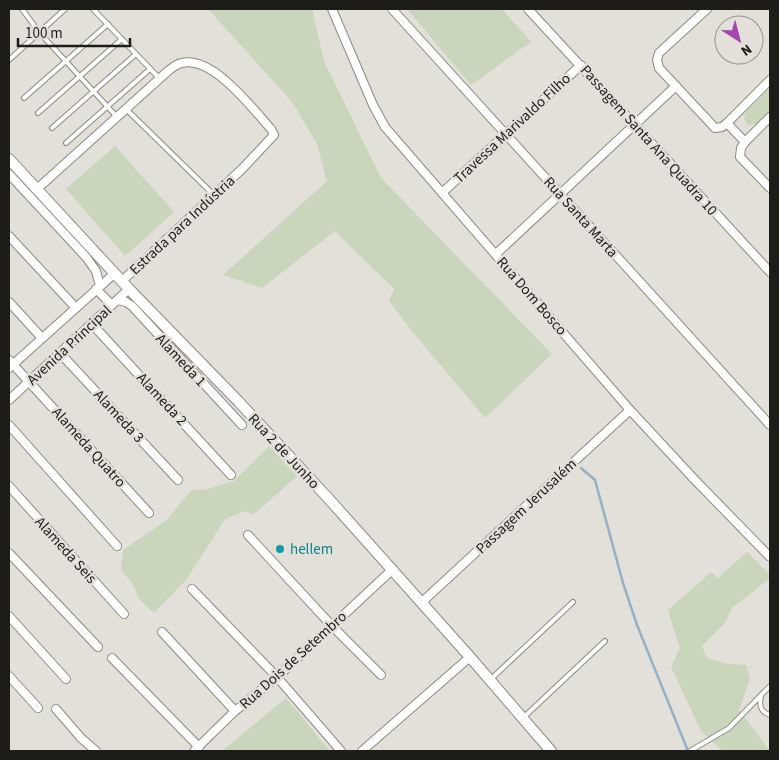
<svg xmlns="http://www.w3.org/2000/svg" width="779" height="760" font-family="'Source Sans 3',sans-serif">
  <style>
    .green { fill: #c9d6bb }
    .lines { fill: none; stroke-linecap: round; stroke-linejoin: round }
    .stream { stroke: #93b0c9; stroke-width: 2.5 }
    .lane-casing { stroke: #8b8982; stroke-width: 6 }
    .street-casing { stroke: #8b8982; stroke-width: 10 }
    .secondary-casing { stroke: #8b8982; stroke-width: 12 }
    .lane { stroke: #fff; stroke-width: 4 }
    .street { stroke: #fff; stroke-width: 8 }
    .secondary { stroke: #fff; stroke-width: 10 }
    .culture-dot { fill: #0f9aa8; stroke: #e3e0d9; stroke-width: 2 }
    .labels { text-anchor: middle; stroke-width: 5; stroke-linejoin: round; paint-order: stroke }
    .street-label { font-size: 15px; fill: #1d1c19; stroke: #e3e0d9 }
    .culture-label { font-size: 15px; fill: #0d838f; stroke: #e3e0d9; text-anchor: start }
  </style>
  <rect width="100%" height="100%" fill="#e3e0d9"/>
  <g class="green">
    <path d="M208 9H312L324 61 381 178 552 354 485 418 411 330 389 301 394 289 335 231 262 288 223 275 327 181 317 144 293 103Z"/>
    <path d="M407 9H502L531 42 471 85Z"/>
    <path d="M770 88V111L757 124 748 125 744 119 746 112Z"/>
    <path d="M115 146 174 212 125 256 66 189Z"/>
    <path d="M269 446 297 476 253 515 245 511 225 519 186 580 154 613 139 599 133 584 121 570 123 550 167 520 181 502 192 490H204L234 481Z"/>
    <path d="M747 552 770 575V578L732 608 725 623 702 646 707 658 724 663 746 665 750 679 739 710 770 751H723L701 731 671 667 680 648 668 610 711 572 718 578Z"/>
    <path d="M286 698 330 751H222Z"/>
  </g>
  <g class="lines">
    <path class="stream" d="M581 468 595 480 623 583 637 625 688 751"/>
    <g class="lane-casing">
      <g id="lane">
        <path d="M22 9 39 32 117 117"/>
        <path d="M93 9 160 79"/>
        <path d="M9 60 65 9"/>
        <path d="M24 98 108 24"/>
        <path d="M126 109 214 195"/>
        <path d="M38 113 122 39"/>
        <path d="M52 128 136 54"/>
        <path d="M66 143 150 69"/>
        <path d="M491 679 573 602"/>
        <path d="M761 696C759 705 760 712 770 715"/>
        <path d="M524 717 605 641"/>
        <path d="M690 751 729 728 770 686"/>
      </g>
    </g>
    <g class="street-casing">
      <g id="street">
        <path d="M332 9 373 105 385 127 630 410 694 479 770 557"/>
        <path d="M392 9 770 425"/>
        <path d="M528 9 770 272"/>
        <path d="M707 9 659 53 657 60 659 68 715 128 722 127 727 123 745 142 741 148 740 157 770 188"/>
        <path d="M727 123 770 80"/>
        <path d="M745 142 770 117"/>
        <path d="M9 174 86 257 96 271 100 286"/>
        <path d="M37 189 168 71C172 68 176 64 182 63 213 56 252 108 271 129L274 135 242 169 122 281"/>
        <path d="M443 192 581 65"/>
        <path d="M9 236 76 308"/>
        <path d="M496 254 676 86"/>
        <path d="M96 289 112 305"/>
        <path d="M118 300 126 302 132 306 242 425"/>
        <path d="M9 302 42 338"/>
        <path d="M92 324 231 475"/>
        <path d="M60 353 178 480"/>
        <path d="M9 360 149 513"/>
        <path d="M9 368 115 273"/>
        <path d="M9 400 129 289"/>
        <path d="M9 425 117 546"/>
        <path d="M9 486 124 614"/>
        <path d="M248 535 332 626 381 675"/>
        <path d="M9 553 98 647"/>
        <path d="M192 589 277 677 341 751"/>
        <path d="M421 603 630 410"/>
        <path d="M9 616 66 679"/>
        <path d="M162 632 235 711"/>
        <path d="M112 658 199 747"/>
        <path d="M9 676 38 708"/>
        <path d="M56 709 81 738 96 751"/>
        <path d="M194 751 235 711 277 677 393 569"/>
        <path d="M362 751 470 657"/>
      </g>
    </g>
    <g class="secondary-casing">
      <path id="secondary" d="M9 159 129 289 238 401 328 498 470 657 551 751"/>
    </g>
    <use href="#lane" class="lane"/>
    <use href="#street" class="street"/>
    <use href="#secondary" class="secondary"/>
  </g>
  <circle class="culture-dot" cx="280" cy="549" r="5"/>
  <g class="labels">
    <g class="street-label">
      <text transform="translate(512 128) rotate(-43)" y="5">Travessa Marivaldo Filho</text>
      <text transform="translate(649 140) rotate(48)" y="5">Passagem Santa Ana Quadra 10</text>
      <text transform="translate(581 217) rotate(48)" y="5">Rua Santa Marta</text>
      <text transform="translate(182 225) rotate(-43)" y="5">Estrada para Indústria</text>
      <text transform="translate(532 296) rotate(49)" y="5">Rua Dom Bosco</text>
      <text transform="translate(69 345) rotate(-43)" y="5">Avenida Principal</text>
      <text transform="translate(181 360) rotate(47)" y="5">Alameda 1</text>
      <text transform="translate(162 399) rotate(47)" y="5">Alameda 2</text>
      <text transform="translate(119 416) rotate(47)" y="5">Alameda 3</text>
      <text transform="translate(89 447) rotate(48)" y="5">Alameda Quatro</text>
      <text transform="translate(284 451) rotate(47)" y="5">Rua 2 de Junho</text>
      <text transform="translate(526 506) rotate(-43)" y="5">Passagem Jerusalém</text>
      <text transform="translate(66 550) rotate(48)" y="5">Alameda Seis</text>
      <text transform="translate(293 660) rotate(-42)" y="5">Rua Dois de Setembro</text>
    </g>
    <g class="culture-label">
      <text x="290" y="554">hellem</text>
    </g>
  </g>
  <rect width="779" height="760" fill="none" stroke="#1d1c19" stroke-width="20"/>
  <g transform="translate(739 40) rotate(144)"><circle r="24" fill="#e3e0d9" stroke="#94928c"/>
  <path d="M0-4L9 19L0 12L-9 19Z" fill="#a646ae"/>
  <text y="-8" font-size="14" font-weight="bold" text-anchor="middle" fill="#1d1c19">N</text>
  </g>
  <path d="M18 38v8h112v-8" fill="none" stroke="#1d1c19" stroke-width="2.5"/>
  <text x="25" y="38" font-size="15" fill="#1d1c19" stroke="#e3e0d9" stroke-width="4" paint-order="stroke">100 m</text>
</svg>
